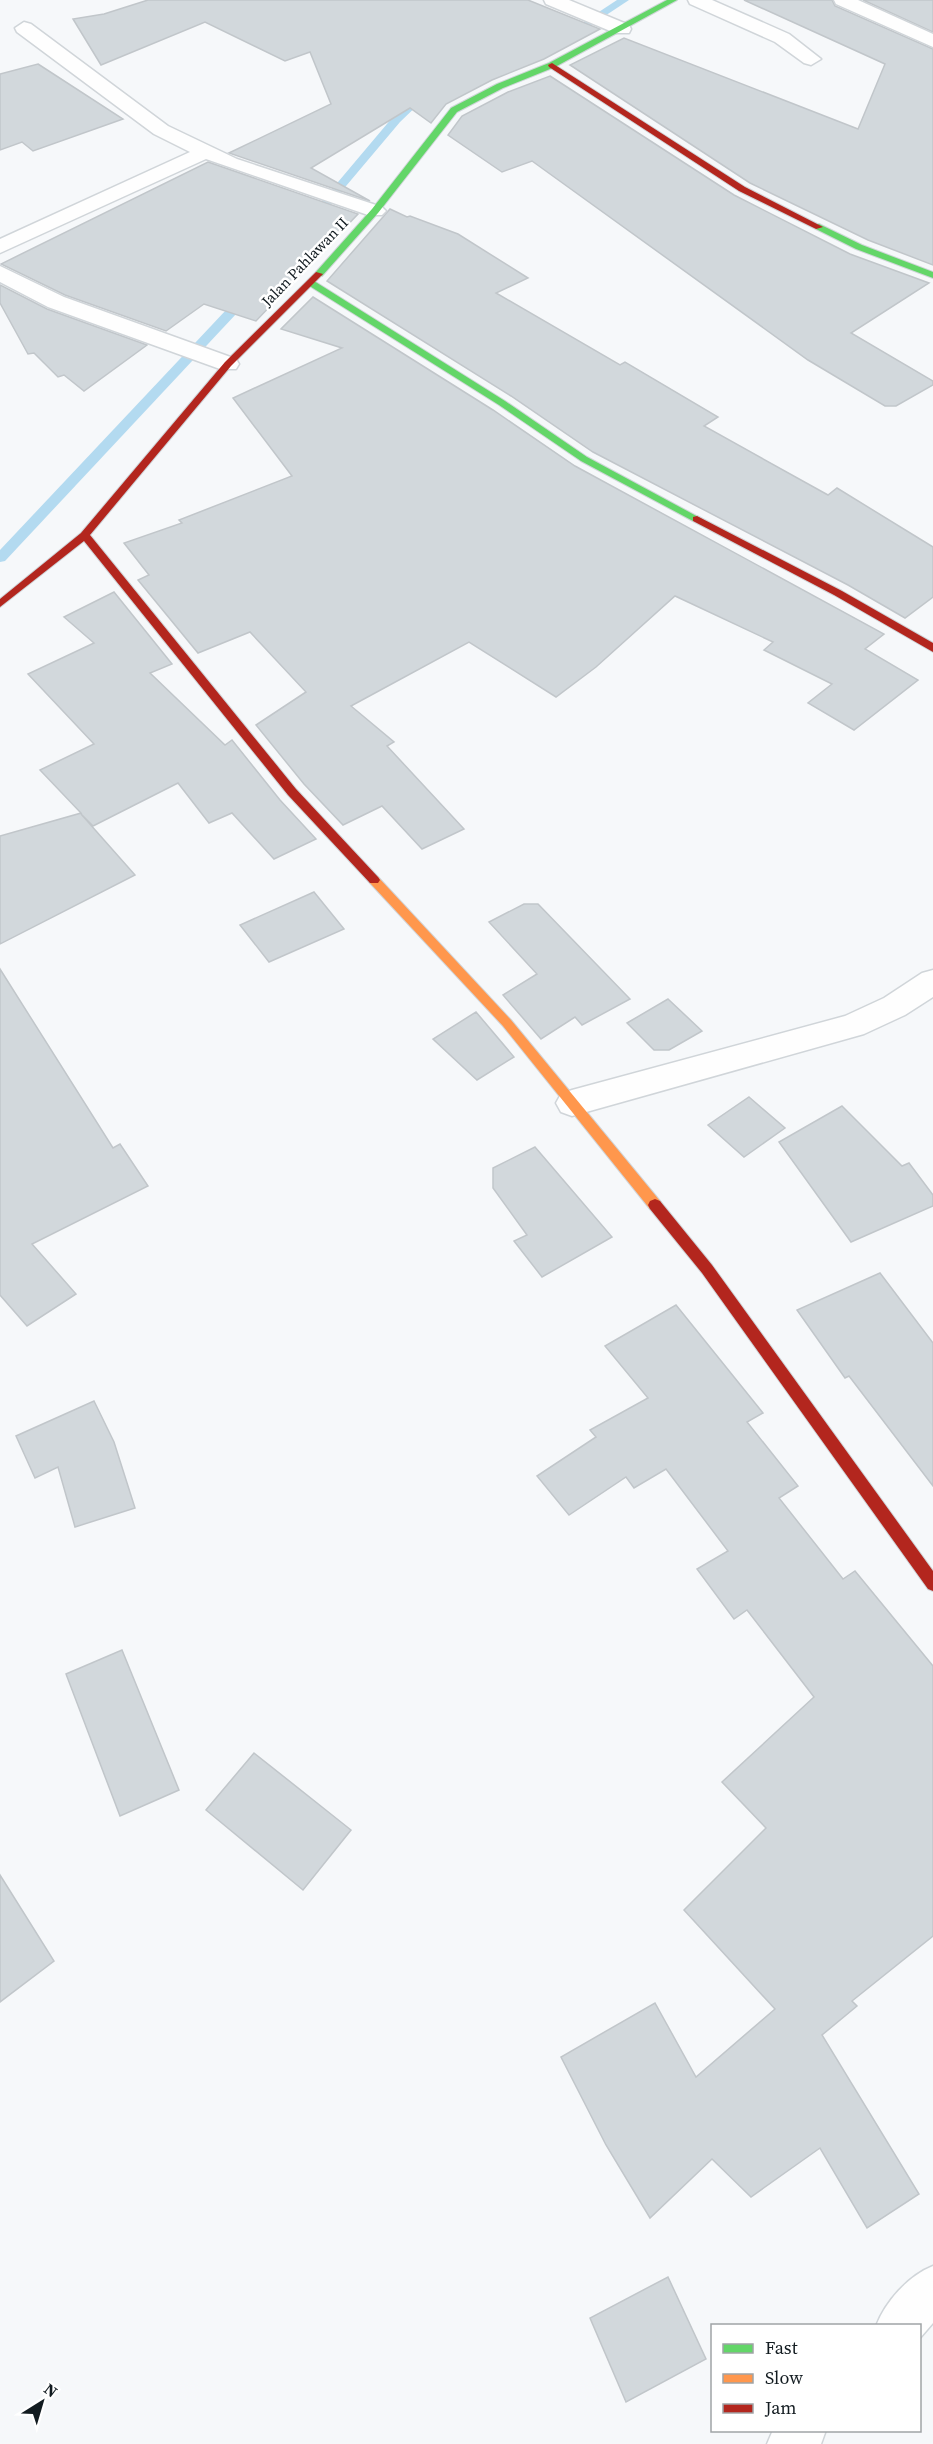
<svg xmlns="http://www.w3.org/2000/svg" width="933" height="2444" font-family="'Source Serif 4',serif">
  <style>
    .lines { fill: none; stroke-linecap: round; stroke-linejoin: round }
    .stream { fill: #b3daf0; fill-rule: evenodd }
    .building { fill: #d2d8dc; stroke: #c1c6ca; stroke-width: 1.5 }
    .street-casing { stroke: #d0d5d9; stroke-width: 3 }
    .fast-casing { stroke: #d0d5d9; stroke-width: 2 }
    .slow-casing { stroke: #d0d5d9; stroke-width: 2 }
    .jam-casing { stroke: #d0d5d9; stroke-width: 2 }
    .street { fill: #fefefe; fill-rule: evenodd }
    .fast { fill: #63d668; fill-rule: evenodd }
    .slow { fill: #ff974d; fill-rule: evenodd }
    .jam { fill: #b3261e; fill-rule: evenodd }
    .labels { text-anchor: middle; stroke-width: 5; stroke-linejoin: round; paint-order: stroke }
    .far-street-label { font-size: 15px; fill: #121b20; stroke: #fff }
  </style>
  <rect width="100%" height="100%" fill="#f6f8fa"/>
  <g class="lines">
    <g class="stream">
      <path d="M617 0H629L570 39 561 37Z"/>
      <path d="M417 95 426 97 400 122 314 224H306V220L392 118Z"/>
      <path d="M247 291 253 295 251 298 5 561 0 562V550L243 292Z"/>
    </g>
  </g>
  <g class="building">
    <path d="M148 0H528L600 29 544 59 492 80 446 104 431 123 410 108 311 168 370 201 229 153 331 104 310 52 285 61 205 22 101 65 73 19 104 14Z"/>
    <path d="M744 0H832L835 6 933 49V265L868 240 750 183 570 65 624 38 858 129 885 64Z"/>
    <path d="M863 0H933V32Z"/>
    <path d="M38 64 123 119 33 151 22 142 0 150V74Z"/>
    <path d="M550 76 734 195 850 254 929 283 851 333 933 381V385L896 406H885L808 360 532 161 502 172 448 135 462 116 508 92Z"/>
    <path d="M208 162 358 214 256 321 204 304 166 331 65 295 1 264Z"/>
    <path d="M390 209 407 217 410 216 458 234 528 278 496 293 620 365 625 362 718 417 704 426 828 495 837 488 933 547V597L905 618 848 585 593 452 511 396 327 281Z"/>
    <path d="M0 285 47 309 147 345 84 391 64 375 58 377 34 353 28 354 0 303Z"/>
    <path d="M313 297 493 410 575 466 884 634 865 649 918 680 854 730 808 703 832 684 764 650 773 642 675 596 596 667 556 697 469 642 351 706 394 742 387 746 464 829 422 849 382 806 343 825 304 784 256 725 306 692 250 632 198 653 138 580 149 575 124 543 182 523 179 520 292 476 233 398 342 348 281 329Z"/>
    <path d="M114 592 172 664 150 673 225 745 232 740 280 800 316 839 274 859 232 813 209 823 178 783 93 826 81 814 135 875 0 944V836L81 813 40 770 94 744 28 674 94 643 64 617Z"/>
    <path d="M314 892 344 929 269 962 240 925Z"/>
    <path d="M524 904H538L630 999 582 1025 575 1017 541 1039 503 995 537 974 489 922Z"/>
    <path d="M0 969 113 1148 120 1144 148 1186 32 1244 76 1294 27 1326 0 1295Z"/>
    <path d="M668 999 702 1031 669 1050H654L627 1023Z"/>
    <path d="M476 1012 514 1057 477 1080 433 1039Z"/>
    <path d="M749 1097 785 1128 744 1157 708 1125Z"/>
    <path d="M842 1106 902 1166 909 1163 933 1195V1206L851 1242 779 1142Z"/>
    <path d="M535 1147 612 1237 542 1277 514 1241 527 1235 493 1188V1168Z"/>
    <path d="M880 1273 933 1343V1486L849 1376 845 1378 797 1310Z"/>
    <path d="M676 1305 763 1413 747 1422 798 1486 779 1498 843 1579 855 1571 933 1666V1936L852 2001 857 2006 822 2035 919 2194 867 2228 820 2148 751 2197 712 2159 650 2218 606 2145 561 2057 655 2003 696 2077 775 2009 684 1910 766 1828 722 1782 814 1697 747 1610 734 1619 697 1569 728 1551 666 1469 634 1488 626 1477 569 1515 537 1476 596 1437 590 1430 648 1398 605 1346Z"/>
    <path d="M94 1401 114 1442 135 1508 75 1527 58 1467 35 1478 16 1436Z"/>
    <path d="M122 1650 179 1790 120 1816 66 1674Z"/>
    <path d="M254 1753 351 1830 303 1890 206 1810Z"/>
    <path d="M0 1875 54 1961 0 2002Z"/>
    <path d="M668 2277 706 2359 626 2402 590 2318Z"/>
  </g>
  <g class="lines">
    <g class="street-casing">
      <g id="street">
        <path d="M544 0H569L629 25 631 29 629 33H615L546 4Z"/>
        <path d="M688 0H712L789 34 821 59 811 65 804 63 775 42 690 4Z"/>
        <path d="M834 0H858L933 34V47L836 4Z"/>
        <path d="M24 22 31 24 168 126 237 159 382 207 386 211 382 215H368L206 159 0 253V239L190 152 154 134 17 32 15 28Z"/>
        <path d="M0 266 64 297 236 359 239 364 236 369H220L48 307 0 282Z"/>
        <path d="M933 970V997L905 1015 864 1034 572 1116 561 1112 556 1103 561 1094 572 1090 845 1016 884 998 922 973Z"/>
        <path d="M933 2266V2323L920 2338V2326H876C886 2301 908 2276 933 2266Z"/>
        <path d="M773 2430H826L821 2444H767Z"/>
      </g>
    </g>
    <g class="fast-casing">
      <g id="fast">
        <path d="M667 0H677L555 67 503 88 457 112 378 213 322 276H316V272L372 209 451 108 497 84 549 63Z"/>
        <path d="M819 224 862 245 933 272V278L856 249 816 229V225Z"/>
        <path d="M308 281H314L505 401 587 457 702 519 701 521H693L581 461 499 405 308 285Z"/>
      </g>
    </g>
    <g class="slow-casing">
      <path id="slow" d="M374 876 378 877 511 1020 660 1201 662 1205 660 1209H650L503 1026 370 883 368 880 370 877Z"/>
    </g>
    <g class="jam-casing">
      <g id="jam">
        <path d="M552 63 745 187 823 227 816 229 739 191 549 67 548 65Z"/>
        <path d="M316 272 323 274 231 366 90 535 296 789 378 877 380 880 378 883H370L288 795 84 541 0 607V599L81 533 225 362Z"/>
        <path d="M697 516 842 591 933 643V652L834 595 693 521V517Z"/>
        <path d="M655 1199 660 1201 712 1265 933 1571V1591L928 1589 702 1273 650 1209 648 1205 650 1201Z"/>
      </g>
    </g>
    <use href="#street" class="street"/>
    <use href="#fast" class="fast"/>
    <use href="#slow" class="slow"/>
    <use href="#jam" class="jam"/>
  </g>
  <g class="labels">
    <g class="far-street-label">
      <text transform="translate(305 262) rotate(-46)" y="5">Jalan Pahlawan II</text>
    </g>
  </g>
  <rect x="711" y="2324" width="210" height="108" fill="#ffffff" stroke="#a0a4a6" stroke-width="1.5"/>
  <rect x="723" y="2344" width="30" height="9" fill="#63d668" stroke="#a0a4a6" stroke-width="1.5"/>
  <text x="765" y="2354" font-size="18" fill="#121b20">Fast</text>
  <rect x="723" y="2374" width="30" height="9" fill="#ff974d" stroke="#a0a4a6" stroke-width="1.5"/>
  <text x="765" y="2384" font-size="18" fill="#121b20">Slow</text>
  <rect x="723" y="2404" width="30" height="9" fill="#b3261e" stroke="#a0a4a6" stroke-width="1.5"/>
  <text x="765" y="2414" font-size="18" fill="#121b20">Jam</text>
  <g transform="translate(42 2402) rotate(37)" stroke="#ffffff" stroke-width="4.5" paint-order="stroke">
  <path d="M0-4.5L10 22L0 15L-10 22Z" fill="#121b20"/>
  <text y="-9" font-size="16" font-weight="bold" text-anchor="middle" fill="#121b20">N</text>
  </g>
</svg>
